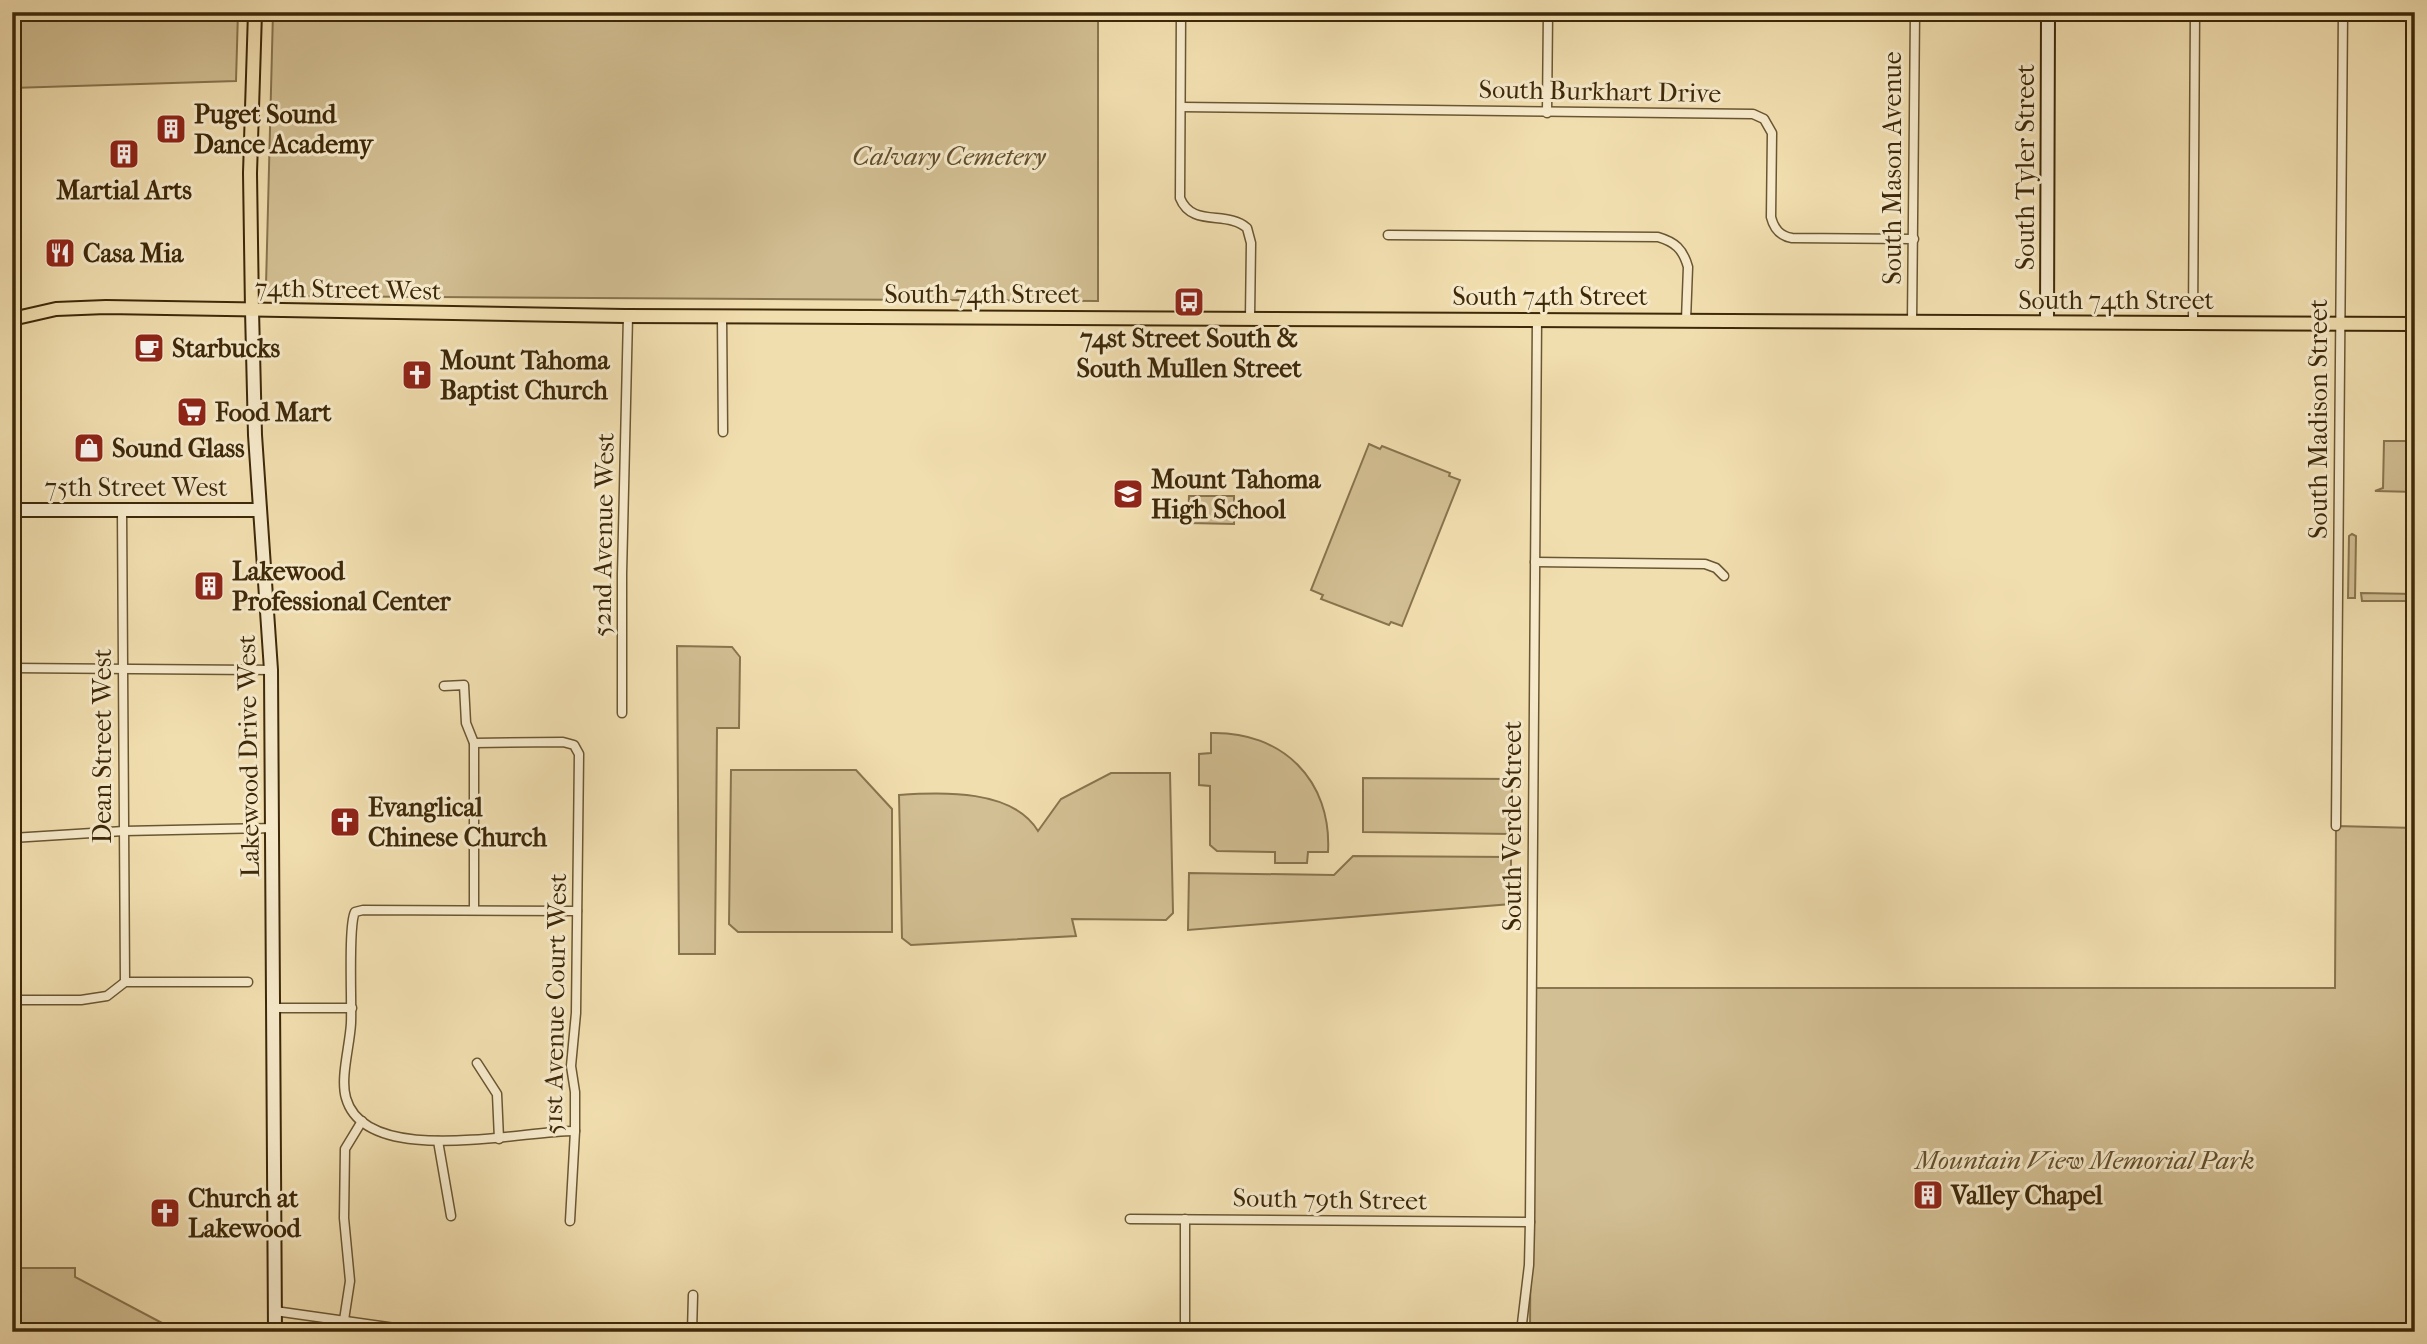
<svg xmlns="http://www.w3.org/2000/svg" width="2427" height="1344" font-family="'IM FELL French Canon',serif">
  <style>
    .green { fill: #d2bf93; stroke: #88744e; stroke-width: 2 }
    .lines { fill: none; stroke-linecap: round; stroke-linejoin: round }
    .street-casing { stroke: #6a5632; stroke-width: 11 }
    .secondary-casing { stroke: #3d2808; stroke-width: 16 }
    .primary-casing { stroke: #3d2808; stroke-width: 16 }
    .street { stroke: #f6eacb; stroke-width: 8 }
    .secondary { stroke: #f6eacb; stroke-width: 12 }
    .primary { stroke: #f1deaf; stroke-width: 12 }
    .labels { text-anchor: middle; stroke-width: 6; stroke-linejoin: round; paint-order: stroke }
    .street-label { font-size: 26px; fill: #3d2808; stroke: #f6eacb }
    .poi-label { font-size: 26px; font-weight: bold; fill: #3d2808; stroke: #f6eacb; text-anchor: start }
    .park-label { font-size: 26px; font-style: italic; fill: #624e2b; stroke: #f6eacb }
  </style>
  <rect width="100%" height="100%" fill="#f1deaf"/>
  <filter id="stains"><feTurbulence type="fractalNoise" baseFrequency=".00286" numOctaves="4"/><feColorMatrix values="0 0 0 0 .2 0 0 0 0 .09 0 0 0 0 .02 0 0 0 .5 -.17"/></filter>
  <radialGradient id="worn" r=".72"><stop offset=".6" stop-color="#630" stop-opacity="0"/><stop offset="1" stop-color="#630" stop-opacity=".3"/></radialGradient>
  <g class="green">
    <path d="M12 12H238L236 81 12 88Z"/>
    <path d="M273 12H1098V301L276 296 268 291 266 285Z"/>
    <path d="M2384 441H2415V492L2375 491 2383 488Z"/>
    <path d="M1369 444 1380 449 1382 446 1450 473 1449 476 1460 480 1402 626 1391 622 1389 625 1321 599 1323 595 1311 590Z"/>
    <path d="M1189 496H1234V524L1188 523Z"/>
    <path d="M2352 534 2356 536 2355 598H2348L2349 536Z"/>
    <path d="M2361 593 2415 594V601H2362Z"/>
    <path d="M677 646 732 647 740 657 739 728H717L715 954H679Z"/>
    <path d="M1211 733C1282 731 1332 780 1328 852H1308L1307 863H1275V852L1217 851 1210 845V786L1199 785V754L1211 753Z"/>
    <path d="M731 770H856L892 809V932H738L729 924Z"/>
    <path d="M1111 773H1170L1173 913 1166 920 1072 919 1076 936 911 945 902 938 899 795C942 792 1013 789 1038 831L1061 799Z"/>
    <path d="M1363 778 1512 779V834L1363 832Z"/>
    <path d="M2336 826 2415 828V1332H1530L1532 988H2335Z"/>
    <path d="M1353 856 1511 857V904L1188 930 1189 873 1334 875Z"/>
    <path d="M12 1268H75V1277L179 1332H12Z"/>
  </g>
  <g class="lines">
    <g class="street-casing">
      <g id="street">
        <path d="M1181 12 1180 198C1192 228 1227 210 1247 228L1251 243 1250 318"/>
        <path d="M1181 107 1753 114 1764 119 1772 133 1771 217C1774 229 1780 236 1792 238L1914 239"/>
        <path d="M1547 113 1548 12"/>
        <path d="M1388 235 1658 237C1675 242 1683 249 1688 267L1686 320"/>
        <path d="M722 316 723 432"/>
        <path d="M1912 323 1915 12"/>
        <path d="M2193 323 2195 12"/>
        <path d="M122 510 125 982"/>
        <path d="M1535 562 1705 564 1716 568 1724 576"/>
        <path d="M12 668 271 670"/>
        <path d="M444 686 464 685 466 723 474 743V910"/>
        <path d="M622 713V574L628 316"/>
        <path d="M474 743 563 742 574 745 579 754 576 1013 571 1066 575 1092V1131L570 1221"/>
        <path d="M2336 826 2343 12"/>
        <path d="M12 838 124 831 273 828"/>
        <path d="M12 1000H81L107 996 125 982H248"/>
        <path d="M274 1008H352"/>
        <path d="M477 1063 497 1094 499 1139"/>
        <path d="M575 1131C523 1130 366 1169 346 1098 340 1078 350 1045 351 1023 352 1002 348 925 355 912L363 910 577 911"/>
        <path d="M438 1141 451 1216"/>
        <path d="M1130 1219 1530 1222"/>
        <path d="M1185 1219V1332"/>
        <path d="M275 1311 423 1332"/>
        <path d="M344 1320 350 1281 344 1218 345 1149 362 1121"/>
        <path d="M692 1332 693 1295"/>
        <path d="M1521 1332 1529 1265 1530 1222 1537 319"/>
      </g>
    </g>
    <g class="secondary-casing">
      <g id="secondary">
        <path d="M252 310 255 435 271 670 275 1332"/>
        <path d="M2047 322 2048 12"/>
        <path d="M12 510H260"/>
      </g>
    </g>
    <g class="primary-casing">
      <g id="primary">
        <path d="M252 310 250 173 255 12"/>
        <path d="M12 319 56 309 106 307 625 316 2415 324"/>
      </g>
    </g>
    <use href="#street" class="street"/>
    <use href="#secondary" class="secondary"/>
    <use href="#primary" class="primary"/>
  </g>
  <defs>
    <g id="building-square" transform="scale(1.575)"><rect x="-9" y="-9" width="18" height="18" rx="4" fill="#8f2418" stroke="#f6eacb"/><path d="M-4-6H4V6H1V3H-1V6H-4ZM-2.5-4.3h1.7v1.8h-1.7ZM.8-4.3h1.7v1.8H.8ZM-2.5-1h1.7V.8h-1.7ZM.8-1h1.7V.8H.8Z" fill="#fff"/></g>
    <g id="restaurant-square" transform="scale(1.575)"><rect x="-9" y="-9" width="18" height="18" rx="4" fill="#8f2418" stroke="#f6eacb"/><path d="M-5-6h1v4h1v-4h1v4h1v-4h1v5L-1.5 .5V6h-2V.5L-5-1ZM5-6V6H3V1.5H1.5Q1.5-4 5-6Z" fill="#fff"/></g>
    <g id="bus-square" transform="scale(1.575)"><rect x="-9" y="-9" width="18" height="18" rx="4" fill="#8f2418" stroke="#f6eacb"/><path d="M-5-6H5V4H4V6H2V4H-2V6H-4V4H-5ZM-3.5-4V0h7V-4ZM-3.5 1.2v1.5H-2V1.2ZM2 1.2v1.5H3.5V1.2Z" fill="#fff"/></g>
    <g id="cafe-square" transform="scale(1.575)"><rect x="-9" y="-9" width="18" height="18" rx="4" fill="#8f2418" stroke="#f6eacb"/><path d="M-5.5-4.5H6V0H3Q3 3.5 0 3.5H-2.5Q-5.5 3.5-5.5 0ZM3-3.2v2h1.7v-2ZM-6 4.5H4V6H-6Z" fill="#fff"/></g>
    <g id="church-square" transform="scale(1.575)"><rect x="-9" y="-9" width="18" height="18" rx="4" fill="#8f2418" stroke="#f6eacb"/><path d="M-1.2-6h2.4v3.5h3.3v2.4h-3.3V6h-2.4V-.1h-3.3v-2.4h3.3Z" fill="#fff"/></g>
    <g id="supermarket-square" transform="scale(1.575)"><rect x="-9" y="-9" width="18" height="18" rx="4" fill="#8f2418" stroke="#f6eacb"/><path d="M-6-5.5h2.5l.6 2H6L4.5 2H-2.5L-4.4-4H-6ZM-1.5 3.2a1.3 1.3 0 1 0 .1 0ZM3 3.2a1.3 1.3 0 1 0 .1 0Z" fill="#fff"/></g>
    <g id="shop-square" transform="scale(1.575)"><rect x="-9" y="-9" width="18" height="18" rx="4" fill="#8f2418" stroke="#f6eacb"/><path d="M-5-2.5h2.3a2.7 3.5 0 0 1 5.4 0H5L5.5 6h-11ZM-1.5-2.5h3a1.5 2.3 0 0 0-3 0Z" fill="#fff"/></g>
    <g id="school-square" transform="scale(1.575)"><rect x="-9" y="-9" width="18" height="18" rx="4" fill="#8f2418" stroke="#f6eacb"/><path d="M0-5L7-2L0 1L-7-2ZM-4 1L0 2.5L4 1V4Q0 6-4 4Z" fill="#fff"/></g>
  </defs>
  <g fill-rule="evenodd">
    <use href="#building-square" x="171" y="129"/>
    <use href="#building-square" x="124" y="154"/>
    <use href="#restaurant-square" x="60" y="253"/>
    <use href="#bus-square" x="1189" y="302"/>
    <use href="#cafe-square" x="149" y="348"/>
    <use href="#church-square" x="417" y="375"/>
    <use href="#supermarket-square" x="192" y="412"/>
    <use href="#shop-square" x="89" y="448"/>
    <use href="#school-square" x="1128" y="494"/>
    <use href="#building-square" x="209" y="586"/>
    <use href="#church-square" x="345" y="822"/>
    <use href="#building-square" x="1928" y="1195"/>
    <use href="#church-square" x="165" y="1213"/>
  </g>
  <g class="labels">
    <g class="street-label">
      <text transform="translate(1600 91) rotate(1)" y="9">South Burkhart Drive</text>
      <text transform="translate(2025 167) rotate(-90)" y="9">South Tyler Street</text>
      <text transform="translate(1892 168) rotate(-90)" y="9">South Mason Avenue</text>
      <text transform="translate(348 289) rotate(1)" y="9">74th Street West</text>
      <text x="982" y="303">South 74th Street</text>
      <text x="1550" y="305">South 74th Street</text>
      <text x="2116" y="309">South 74th Street</text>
      <text transform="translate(2318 419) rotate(-90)" y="9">South Madison Street</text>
      <text x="136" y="496">75th Street West</text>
      <text transform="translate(603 535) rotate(-89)" y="9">52nd Avenue West</text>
      <text transform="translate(102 746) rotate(-90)" y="9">Dean Street West</text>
      <text transform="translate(248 756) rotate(-91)" y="9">Lakewood Drive West</text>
      <text transform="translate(1512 826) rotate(-90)" y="9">South Verde Street</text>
      <text transform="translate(555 1004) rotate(-89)" y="9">51st Avenue Court West</text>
      <text transform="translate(1330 1199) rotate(1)" y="9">South 79th Street</text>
    </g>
    <g class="poi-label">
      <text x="194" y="123">Puget Sound<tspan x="194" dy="30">Dance Academy</tspan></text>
      <text x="124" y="199" text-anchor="middle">Martial Arts</text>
      <text x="83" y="262">Casa Mia</text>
      <text x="1189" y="347" text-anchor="middle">74st Street South &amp;<tspan x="1189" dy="30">South Mullen Street</tspan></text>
      <text x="172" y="357">Starbucks</text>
      <text x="440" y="369">Mount Tahoma<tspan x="440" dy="30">Baptist Church</tspan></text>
      <text x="215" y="421">Food Mart</text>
      <text x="112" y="457">Sound Glass</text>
      <text x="1151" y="488">Mount Tahoma<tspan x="1151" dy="30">High School</tspan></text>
      <text x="232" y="580">Lakewood<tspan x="232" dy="30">Professional Center</tspan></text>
      <text x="368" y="816">Evanglical<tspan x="368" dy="30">Chinese Church</tspan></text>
      <text x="1951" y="1204">Valley Chapel</text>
      <text x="188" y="1207">Church at<tspan x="188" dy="30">Lakewood</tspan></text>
    </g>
    <g class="park-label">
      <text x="949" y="165">Calvary Cemetery</text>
      <text x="2085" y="1169">Mountain View Memorial Park</text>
    </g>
  </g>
  <rect width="2427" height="1344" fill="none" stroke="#f1deaf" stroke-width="42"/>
  <rect x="14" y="14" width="2399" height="1316" fill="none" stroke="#3d2808" stroke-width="3.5"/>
  <rect x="21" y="21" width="2385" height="1302" fill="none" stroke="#3d2808" stroke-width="2"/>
  <rect width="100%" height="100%" filter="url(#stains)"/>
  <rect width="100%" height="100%" fill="url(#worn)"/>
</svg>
